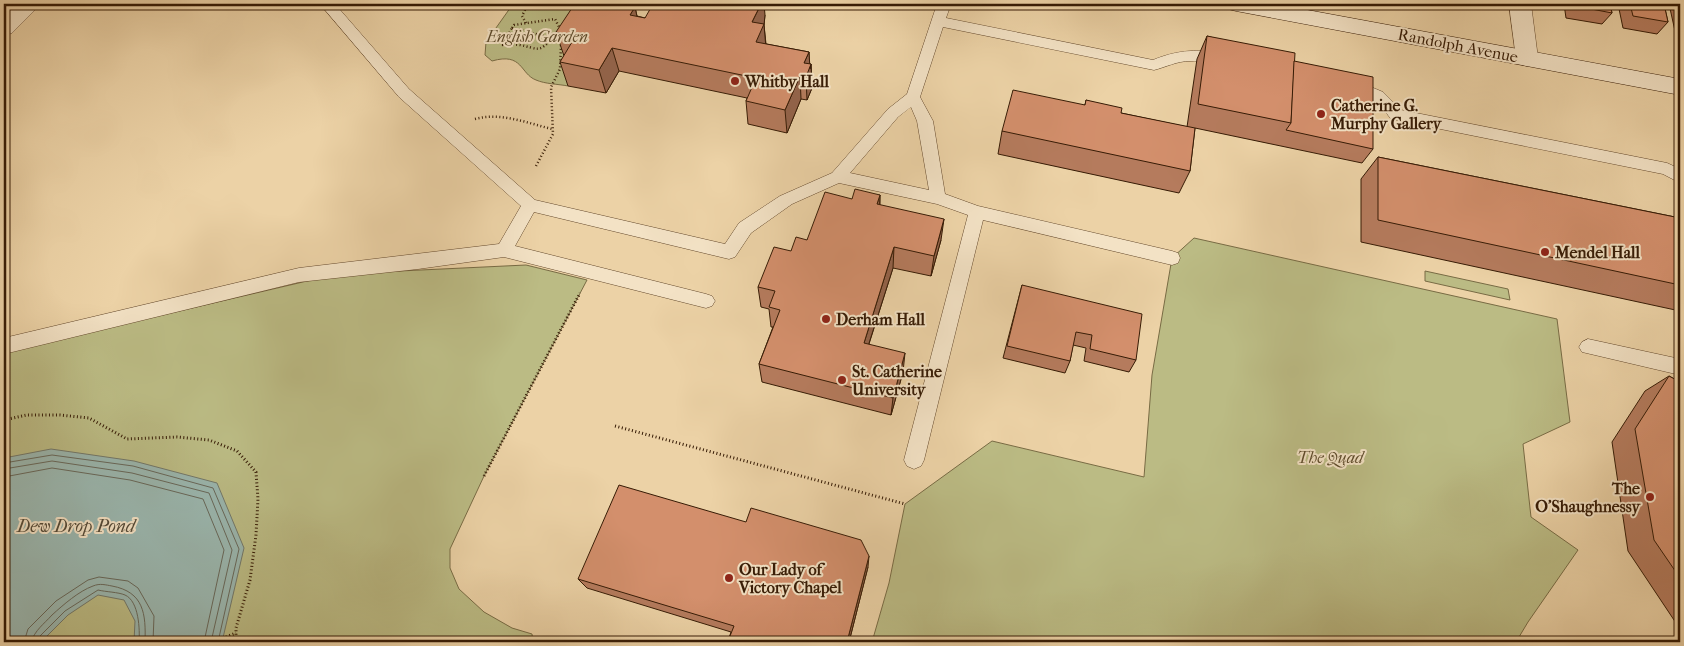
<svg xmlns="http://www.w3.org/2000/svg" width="1684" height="646" font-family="'IM FELL French Canon',serif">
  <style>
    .green { fill: #bbbb84; stroke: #786b44 }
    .water { fill: #9ab6ae; stroke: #72786a }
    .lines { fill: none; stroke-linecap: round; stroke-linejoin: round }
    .shore { stroke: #68685a; stroke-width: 1 }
    .service-casing { stroke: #64492d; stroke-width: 1 }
    .minor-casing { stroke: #64492d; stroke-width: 1 }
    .tertiary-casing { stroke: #64492d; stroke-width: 1 }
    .secondary-casing { stroke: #361b05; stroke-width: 1 }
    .path-far1 { stroke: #361b05; stroke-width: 2.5; stroke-dasharray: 1 2.5; stroke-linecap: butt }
    .path { stroke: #361b05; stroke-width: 3; stroke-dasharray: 1 2.5; stroke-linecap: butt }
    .service { fill: #f3e2c5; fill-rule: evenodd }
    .minor { fill: #f3e2c5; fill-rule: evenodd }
    .tertiary { fill: #f3e2c5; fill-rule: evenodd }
    .secondary { fill: #f3e2c5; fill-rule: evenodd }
    .wall { fill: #b57b5d; stroke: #361b05 }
    .shaded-wall { fill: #94644c; stroke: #361b05 }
    .building { fill: #d38f6c; stroke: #361b05 }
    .poi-dot { fill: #8f2418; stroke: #f3e2c5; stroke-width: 2 }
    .labels { text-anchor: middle; stroke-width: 4; stroke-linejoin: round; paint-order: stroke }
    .park-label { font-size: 16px; font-style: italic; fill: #5e4b2b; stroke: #f3e2c5 }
    .street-label { font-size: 16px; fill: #361b05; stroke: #f3e2c5 }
    .poi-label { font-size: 16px; font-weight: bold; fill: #361b05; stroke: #f3e2c5; text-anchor: start }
    .water-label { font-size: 18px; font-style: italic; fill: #544a38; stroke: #f3e2c5 }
  </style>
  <rect width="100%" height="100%" fill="#ecd2a6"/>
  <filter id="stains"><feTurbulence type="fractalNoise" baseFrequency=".004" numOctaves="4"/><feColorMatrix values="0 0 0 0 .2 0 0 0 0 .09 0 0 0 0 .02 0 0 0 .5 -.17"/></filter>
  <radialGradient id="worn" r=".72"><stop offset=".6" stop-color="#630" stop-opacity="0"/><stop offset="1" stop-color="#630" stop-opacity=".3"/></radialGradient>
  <g class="green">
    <path d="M513 4H594L607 15 568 86C558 84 545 84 536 80 520 74 523 52 492 61L485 55 486 42Z"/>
    <path d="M1194 238 1557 319 1570 422 1523 444 1531 517 1578 550 1528 622 1516 642H872L889 583 905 504 992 441 1144 477 1152 375 1172 258Z"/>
    <path d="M526 265 587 280 484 476 450 549V568L459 589 484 612 512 628 532 634 533 642H4V352L337 274Z"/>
    <path d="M1425 271 1508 289 1510 300 1425 281Z"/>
  </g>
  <path class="water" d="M51 449 134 461 217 483 244 548 222 642H134L135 621 124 600 98 595 68 615 41 642H4V458Z"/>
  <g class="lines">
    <g class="shore">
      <path d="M4 463 52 455 133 466 213 488 239 549 218 642"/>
      <path d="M4 469 52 461 132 473 209 493 232 550 211 642"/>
      <path d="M4 477 52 468 130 480 203 499 224 550 204 642"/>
      <path d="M24 642 28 629 56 601 88 580 99 577 128 581 138 588 154 616 153 642"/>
      <path d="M31 642C35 630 44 624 52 615 63 605 79 591 93 586 100 583 106 585 112 586 144 592 146 614 145 642"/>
      <path d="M37 642 39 637 65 611 98 590C106 592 118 592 125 595 139 601 140 630 139 642"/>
    </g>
    <g class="service-casing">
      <g id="service">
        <path d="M320 4H335L409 89 535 200 725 244 739 223 780 196 832 173 888 109 907 94 937 4H951L946 18 1153 60C1177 50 1201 48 1226 55L1228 59 1226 63C1215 66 1201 60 1190 61 1177 61 1166 67 1154 70L943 27 920 97 933 121 945 194 978 206 1172 251 1178 253 1180 258 1178 263 1172 265 983 220 924 460 921 466 914 469 907 466 904 460 968 215 937 204 839 183 792 204 751 233 735 257 729 259 534 212 515 246 706 294 712 296 715 301 712 306 706 308 504 257 418 269 299 282 4 354V338L299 268 499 244 521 206 399 97ZM911 107 917 121 929 190 850 173 898 117Z"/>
        <path d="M1352 79 1383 92 1401 110 1667 163 1680 169V183L1663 174 1391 119C1379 102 1365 95 1347 88L1345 84 1347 80Z"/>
        <path d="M1588 339 1680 359V375L1582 352 1579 347 1582 342Z"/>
      </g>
    </g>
    <g class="minor-casing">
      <path id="minor" d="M1509 4H1531L1538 58 1535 64 1527 66 1519 64 1516 58Z"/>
    </g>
    <g class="tertiary-casing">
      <path id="tertiary" d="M17 4H41L12 33 4 36V16Z"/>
    </g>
    <g class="secondary-casing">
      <path id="secondary" d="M1225 4H1275L1680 79V95L1236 11 1228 9Z"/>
    </g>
    <g class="path-far1">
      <path d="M526 23 522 16 528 4"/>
      <path d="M512 28 552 38C539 54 537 48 520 45 514 44 508 45 503 45Z"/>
      <path d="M512 28 514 25 555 19 560 29"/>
      <path d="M475 119C501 112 527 123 552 129"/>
      <path d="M536 166 553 134 551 87 560 69 561 45"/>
    </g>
    <g class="path">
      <path d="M4 420 27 415H60L89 418 127 439 177 437 209 440 237 451 256 472 258 499 256 535 250 580 236 628V642"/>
      <path d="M615 426 905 504"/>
      <path d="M484 476 580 293"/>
      <path d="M213 642 236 633"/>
    </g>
    <use href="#service" class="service"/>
    <use href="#minor" class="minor"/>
    <use href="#tertiary" class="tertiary"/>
    <use href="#secondary" class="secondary"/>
  </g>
  <g class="wall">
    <path d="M665 4 765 15 764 25 766 44 809 52V64H811L812 88 807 100 801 99 787 133 748 124 746 101 747 98 619 71 606 93 568 86 560 62 564 56 556 32 592 9 635 7 637 16 645 18Z"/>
    <path d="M1564 4H1610L1612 13 1602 24 1566 18Z"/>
    <path d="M1618 4H1664L1668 22 1657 34 1623 28Z"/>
    <path d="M1669 4H1680V34V32L1675 31Z"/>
    <path d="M1207 36 1294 61 1373 149 1362 163 1195 128 1190 171 1179 193 998 154 1002 131 1085 105 1086 100 1121 113 1187 127 1197 59Z"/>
    <path d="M1378 157 1680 218V311L1361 242V179Z"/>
    <path d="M880 195V205L941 240 931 276 893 268 869 344 903 372 891 415 762 382 759 364 773 327H771L769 309 761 307 758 287 791 251 807 240 852 199Z"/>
    <path d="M1022 285 1136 360 1129 372 1084 361 1086 348 1073 345 1070 361 1065 373 1003 358Z"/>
    <path d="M1669 376 1680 382V629L1628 551 1612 442 1645 391Z"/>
    <path d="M868 567 849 642H729L728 641 731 632 587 588 578 579Z"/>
  </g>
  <g class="shaded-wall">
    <path d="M761 4H764L765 15 764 25 766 48 758 65 752 22Z"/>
    <path d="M635 7 640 31 630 15Z"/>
    <path d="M612 48 619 71 606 93 599 70Z"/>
    <path d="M809 52 810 69 811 64 812 88 807 100 806 77 804 63Z"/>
    <path d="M800 76 801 99 787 133 785 110Z"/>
    <path d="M880 195 879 216 877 204Z"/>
    <path d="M944 219 941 240 931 276 934 256Z"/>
    <path d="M894 247 893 268 863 362 864 343Z"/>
    <path d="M905 353 903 372 891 415 893 398Z"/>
    <path d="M869 556 868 567 849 642H847Z"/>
  </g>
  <g class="building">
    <path d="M595 4H633L635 7 630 15 645 18 653 4H761L752 22 764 24 756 42 809 52 804 63 811 64 806 77 800 76 785 110 746 101 756 78 612 48 599 70 560 62 575 37 556 32 574 5 592 9Z"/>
    <path d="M1575 4H1610L1612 13 1576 6Z"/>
    <path d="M1630 4H1664L1668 22 1633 16Z"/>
    <path d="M1207 36 1295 53 1291 123 1198 104Z"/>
    <path d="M1294 61 1373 77V149L1286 130 1291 123Z"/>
    <path d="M1013 90 1085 105 1086 100 1122 108 1121 113 1195 128 1190 171 1002 131Z"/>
    <path d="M1378 157 1680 218V285L1378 220Z"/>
    <path d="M855 189 880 195 877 204 944 219 934 256 894 247 864 343 905 353 893 398 759 364 780 310 769 307 775 291 758 287 774 247 791 251 796 237 807 240 825 192 852 199Z"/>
    <path d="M1022 285 1142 314 1136 360 1090 349 1092 335 1076 332 1070 361 1007 346Z"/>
    <path d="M1669 376 1680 382V578L1654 540 1635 429Z"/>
    <path d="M619 485 746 522 751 508 861 540 869 556 847 642H732L728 641 734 626 578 579Z"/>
  </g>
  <g class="poi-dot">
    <circle cx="735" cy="81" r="5"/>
    <circle cx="1321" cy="114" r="5"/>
    <circle cx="1545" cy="252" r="5"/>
    <circle cx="826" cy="319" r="5"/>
    <circle cx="842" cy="380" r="5"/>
    <circle cx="1650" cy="497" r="5"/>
    <circle cx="729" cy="578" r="5"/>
  </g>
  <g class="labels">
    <g class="park-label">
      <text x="537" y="42">English Garden</text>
      <text x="1330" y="463">The Quad</text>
    </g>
    <g class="street-label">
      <text transform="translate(1458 45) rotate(11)" y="6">Randolph Avenue</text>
    </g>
    <g class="poi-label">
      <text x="745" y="87">Whitby Hall</text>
      <text x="1331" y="111">Catherine G.<tspan x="1331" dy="18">Murphy Gallery</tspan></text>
      <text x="1555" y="258">Mendel Hall</text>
      <text x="836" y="325">Derham Hall</text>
      <text x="852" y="377">St. Catherine<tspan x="852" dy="18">University</tspan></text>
      <text x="1640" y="494" text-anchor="end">The<tspan x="1640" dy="18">O'Shaughnessy</tspan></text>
      <text x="739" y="575">Our Lady of<tspan x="739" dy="18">Victory Chapel</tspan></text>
    </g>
    <g class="water-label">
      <text x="76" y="532">Dew Drop Pond</text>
    </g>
  </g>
  <rect width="1684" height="646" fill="none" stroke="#ecd2a6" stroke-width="20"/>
  <rect x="5" y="5" width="1674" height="636" fill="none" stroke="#361b05" stroke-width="2.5"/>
  <rect x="10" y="10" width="1664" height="626" fill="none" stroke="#361b05"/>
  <rect width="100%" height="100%" filter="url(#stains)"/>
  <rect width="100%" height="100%" fill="url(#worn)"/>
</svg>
